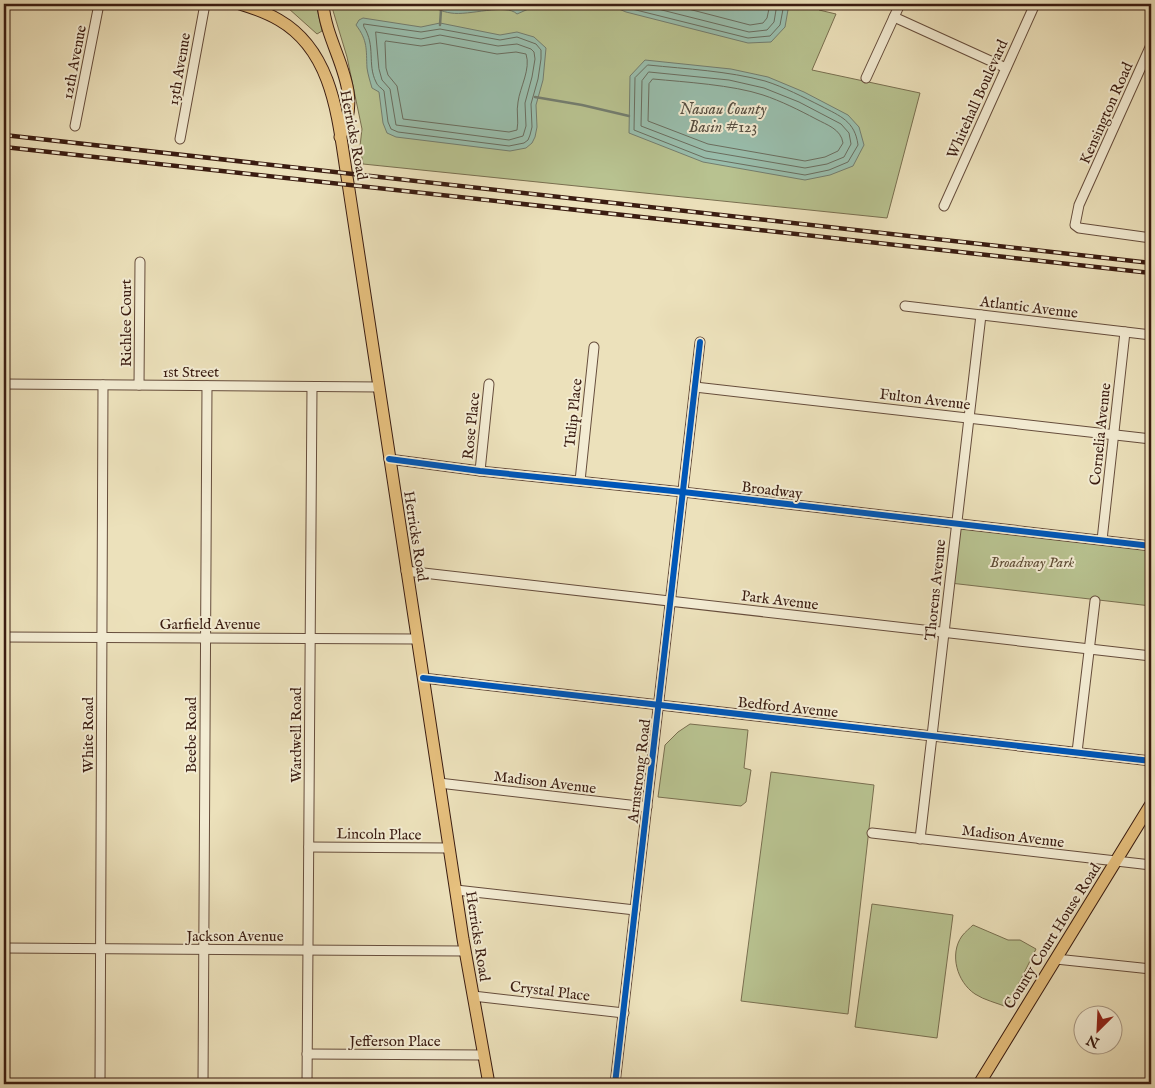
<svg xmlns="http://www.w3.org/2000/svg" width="1155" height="1088" font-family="'IM FELL English',serif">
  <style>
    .green { fill: #b8c290; stroke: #796f50 }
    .water { fill: #99bead; stroke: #737d6f }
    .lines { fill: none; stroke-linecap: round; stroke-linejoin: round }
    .shore { stroke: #6a6d5f; stroke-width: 1 }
    .stream { stroke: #737d6f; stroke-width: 2.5 }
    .minor-casing { stroke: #664d3c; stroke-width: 11 }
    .major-casing { stroke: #3a1c11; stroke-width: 13 }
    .minor { stroke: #f3ecd3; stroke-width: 9 }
    .major { stroke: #e6c07e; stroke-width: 11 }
    .rail-casing { stroke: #3a1c11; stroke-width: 4.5 }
    .rail { stroke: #f3ecd3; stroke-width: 2.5; stroke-dasharray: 8; stroke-linecap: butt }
    .cycleway-casing { stroke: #f3ecd3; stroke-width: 9 }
    .cycleway { stroke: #0057b8; stroke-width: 6 }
    .labels { text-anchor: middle; stroke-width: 4; stroke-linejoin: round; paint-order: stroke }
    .street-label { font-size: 15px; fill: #3a1c11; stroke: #f3ecd3 }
    .park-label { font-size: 15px; font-style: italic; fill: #604e37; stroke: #f3ecd3 }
    .water-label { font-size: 16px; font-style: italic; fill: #564d40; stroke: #f3ecd3 }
  </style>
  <rect width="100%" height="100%" fill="#ece1bb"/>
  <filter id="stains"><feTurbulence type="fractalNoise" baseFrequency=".004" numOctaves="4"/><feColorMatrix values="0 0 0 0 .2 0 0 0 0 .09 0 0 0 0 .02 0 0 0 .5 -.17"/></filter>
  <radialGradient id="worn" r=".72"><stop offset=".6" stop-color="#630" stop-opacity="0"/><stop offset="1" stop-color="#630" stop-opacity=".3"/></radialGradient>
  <g class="green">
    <path d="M289 4H316L322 31 317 34 288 8Z"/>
    <path d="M331 4H819V10L836 14 812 70 920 93 887 218 363 164 360 146 362 129 347 57Z"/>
    <path d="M957 524 1151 546V606L950 583Z"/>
    <path d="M690 724 748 730 744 768 751 770 746 802 741 806 658 797 665 745 678 732Z"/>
    <path d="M771 772 874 785 848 1014 741 1001Z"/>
    <path d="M872 904 953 915 937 1038 855 1027Z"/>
    <path d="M973 925 1008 940H1020L1036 949 1007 1007C997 1003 984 1000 975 994 957 982 949 954 962 936 965 932 970 928 973 925Z"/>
  </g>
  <g class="water">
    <path d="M425 4H536L533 7 517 14C506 3 469 16 451 13 442 12 433 7 425 4Z"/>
    <path d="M607 4H789L785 27 771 42 748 43 626 12Z"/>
    <path d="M363 18 421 27 440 23 500 35 517 32 534 37 546 48 543 80 536 105 537 127 535 137 532 143 526 148 510 151 396 137 387 133 383 123 379 92 372 88C370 81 368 75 367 68 366 49 368 41 356 25L359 20Z"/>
    <path d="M645 60 731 69 768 77 804 92 848 115 859 127 864 145 853 166 830 175 805 180 703 162 629 133 630 76Z"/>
  </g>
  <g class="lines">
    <g class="shore">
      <path d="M439 4C462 12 480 6 504 4"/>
      <path d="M619 4 628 8 748 38 770 36 780 25 784 4"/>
      <path d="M638 4 749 32 767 30 774 22 777 4"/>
      <path d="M669 4 750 25 763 23 767 18 770 4"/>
      <path d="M364 24 421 32 440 29 500 40 517 37 536 44 541 50V59L538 79 531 104 532 127 530 135 528 140 524 143 509 146 398 132 391 129 388 122 384 91C382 88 377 86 376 82 367 64 376 46 364 27Z"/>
      <path d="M376 32 421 39 440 35 498 46 517 44 531 49 534 52 535 59 532 77 525 103 526 126 523 136 509 140 396 125 390 89 382 80 379 69Z"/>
      <path d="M386 41 421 46 440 43 497 54 516 52 526 54C531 69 520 87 518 102 516 111 519 121 517 130L509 132 403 119 397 86 388 75 386 68 385 43Z"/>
      <path d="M648 65C687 69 728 71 765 81 784 87 803 97 821 106 840 116 855 121 858 145L848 162 829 170 805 175 705 158 634 130 635 78Z"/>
      <path d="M649 72 729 80 764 88 799 102 841 124 849 133 851 144 844 157 827 164 805 168 706 151 641 126 642 81Z"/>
      <path d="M653 79C685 82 733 85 763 95 781 101 799 110 816 119 827 125 841 129 843 143L838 151 825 157 805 161 708 144 648 121 649 84Z"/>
    </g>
    <g class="stream">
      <path d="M440 25 441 10"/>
      <path d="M535 97 582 105 629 116"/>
    </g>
    <g class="minor-casing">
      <g id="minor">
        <path d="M894 17 1006 68"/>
        <path d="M1151 45 1079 205 1075 225 1079 228 1151 238"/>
        <path d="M866 78 900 4"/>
        <path d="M75 126 99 4"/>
        <path d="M180 139 205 4"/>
        <path d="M944 206 1035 4"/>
        <path d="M905 306 1151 335"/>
        <path d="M4 384 379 387"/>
        <path d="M139 385 140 262"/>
        <path d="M695 387 1151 439"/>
        <path d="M389 459 480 471 683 492 1151 546"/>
        <path d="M480 471 489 384"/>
        <path d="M580 481 594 347"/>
        <path d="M1102 540 1125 332"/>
        <path d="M406 571 1151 656"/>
        <path d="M4 637 417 639"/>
        <path d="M423 678 1151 761"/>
        <path d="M1077 752 1095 601"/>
        <path d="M439 783 647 807"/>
        <path d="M872 833 1151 865"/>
        <path d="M920 839 981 315"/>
        <path d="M309 847 449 848"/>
        <path d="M456 890 635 910"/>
        <path d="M4 948 465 951"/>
        <path d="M1056 959 1151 969"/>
        <path d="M473 996 624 1013"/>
        <path d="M307 1054 483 1055"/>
        <path d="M100 1084 103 385"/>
        <path d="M203 1084 207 386"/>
        <path d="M307 1084 312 387"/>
        <path d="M615 1084 700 342"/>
      </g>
    </g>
    <g class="major-casing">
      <g id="major">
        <path d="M240 4C253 8 267 13 279 20 336 53 338 125 348 183L463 939 489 1084"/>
        <path d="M323 4C327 51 366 89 340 137"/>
        <path d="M979 1084 1151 804"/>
      </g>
    </g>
    <use href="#minor" class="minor"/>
    <use href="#major" class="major"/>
    <g class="rail-casing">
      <g id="rail">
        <path d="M4 135 1151 263"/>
        <path d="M4 147 1151 273"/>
      </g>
    </g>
    <use href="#rail" class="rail"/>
    <g class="cycleway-casing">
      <g id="cycleway">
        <path d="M389 459 480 471 683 492 1151 546"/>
        <path d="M423 678 1151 761"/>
        <path d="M615 1084 700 342"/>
      </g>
    </g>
    <use href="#cycleway" class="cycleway"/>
  </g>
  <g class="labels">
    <g class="street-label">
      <text transform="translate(74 62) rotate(-79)" y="5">12th Avenue</text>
      <text transform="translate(179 69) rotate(-80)" y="5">13th Avenue</text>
      <text transform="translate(977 99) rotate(-66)" y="5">Whitehall Boulevard</text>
      <text transform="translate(1106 113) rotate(-66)" y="5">Kensington Road</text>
      <text transform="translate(354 135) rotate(79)" y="5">Herricks Road</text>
      <text transform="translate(1029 307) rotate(7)" y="5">Atlantic Avenue</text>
      <text transform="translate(126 323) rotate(-90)" y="5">Richlee Court</text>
      <text x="191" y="377">1st Street</text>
      <text transform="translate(925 399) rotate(7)" y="5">Fulton Avenue</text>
      <text transform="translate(573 413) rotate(-84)" y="5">Tulip Place</text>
      <text transform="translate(471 426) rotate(-84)" y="5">Rose Place</text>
      <text transform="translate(1100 434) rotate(-84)" y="5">Cornelia Avenue</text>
      <text transform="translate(772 490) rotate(7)" y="5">Broadway</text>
      <text transform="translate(416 536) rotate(81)" y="5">Herricks Road</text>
      <text transform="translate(935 590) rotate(-84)" y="5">Thorens Avenue</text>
      <text transform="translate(780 600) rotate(7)" y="5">Park Avenue</text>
      <text x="210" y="629">Garfield Avenue</text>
      <text transform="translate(788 707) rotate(6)" y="5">Bedford Avenue</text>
      <text transform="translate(88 735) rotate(-90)" y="5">White Road</text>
      <text transform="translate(191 735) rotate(-90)" y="5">Beebe Road</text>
      <text transform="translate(296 735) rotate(-90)" y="5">Wardwell Road</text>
      <text transform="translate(639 771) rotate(-83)" y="5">Armstrong Road</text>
      <text transform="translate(545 782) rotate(7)" y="5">Madison Avenue</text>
      <text transform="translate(379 834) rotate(1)" y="5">Lincoln Place</text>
      <text transform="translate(1013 836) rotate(7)" y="5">Madison Avenue</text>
      <text x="235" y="941">Jackson Avenue</text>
      <text transform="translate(478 936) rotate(81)" y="5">Herricks Road</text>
      <text transform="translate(1052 936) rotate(-58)" y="5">County Court House Road</text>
      <text transform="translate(550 991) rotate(7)" y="5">Crystal Place</text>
      <text x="395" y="1046">Jefferson Place</text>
    </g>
    <g class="park-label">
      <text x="1032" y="567">Broadway Park</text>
    </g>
    <g class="water-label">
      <text x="723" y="114">Nassau County<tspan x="723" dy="18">Basin #123</tspan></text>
    </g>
  </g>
  <rect width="1155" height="1088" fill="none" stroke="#ece1bb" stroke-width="20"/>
  <rect x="5" y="5" width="1145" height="1078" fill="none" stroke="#3a1c11" stroke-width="2.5"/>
  <rect x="10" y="10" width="1135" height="1068" fill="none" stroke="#3a1c11"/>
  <g transform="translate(1098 1030) rotate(204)"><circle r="24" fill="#f3ecd3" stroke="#a99985"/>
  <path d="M0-4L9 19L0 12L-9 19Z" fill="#8f2418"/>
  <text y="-8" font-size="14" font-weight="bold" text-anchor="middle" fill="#3a1c11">N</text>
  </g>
  <rect width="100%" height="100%" filter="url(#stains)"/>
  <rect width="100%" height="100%" fill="url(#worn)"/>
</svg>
